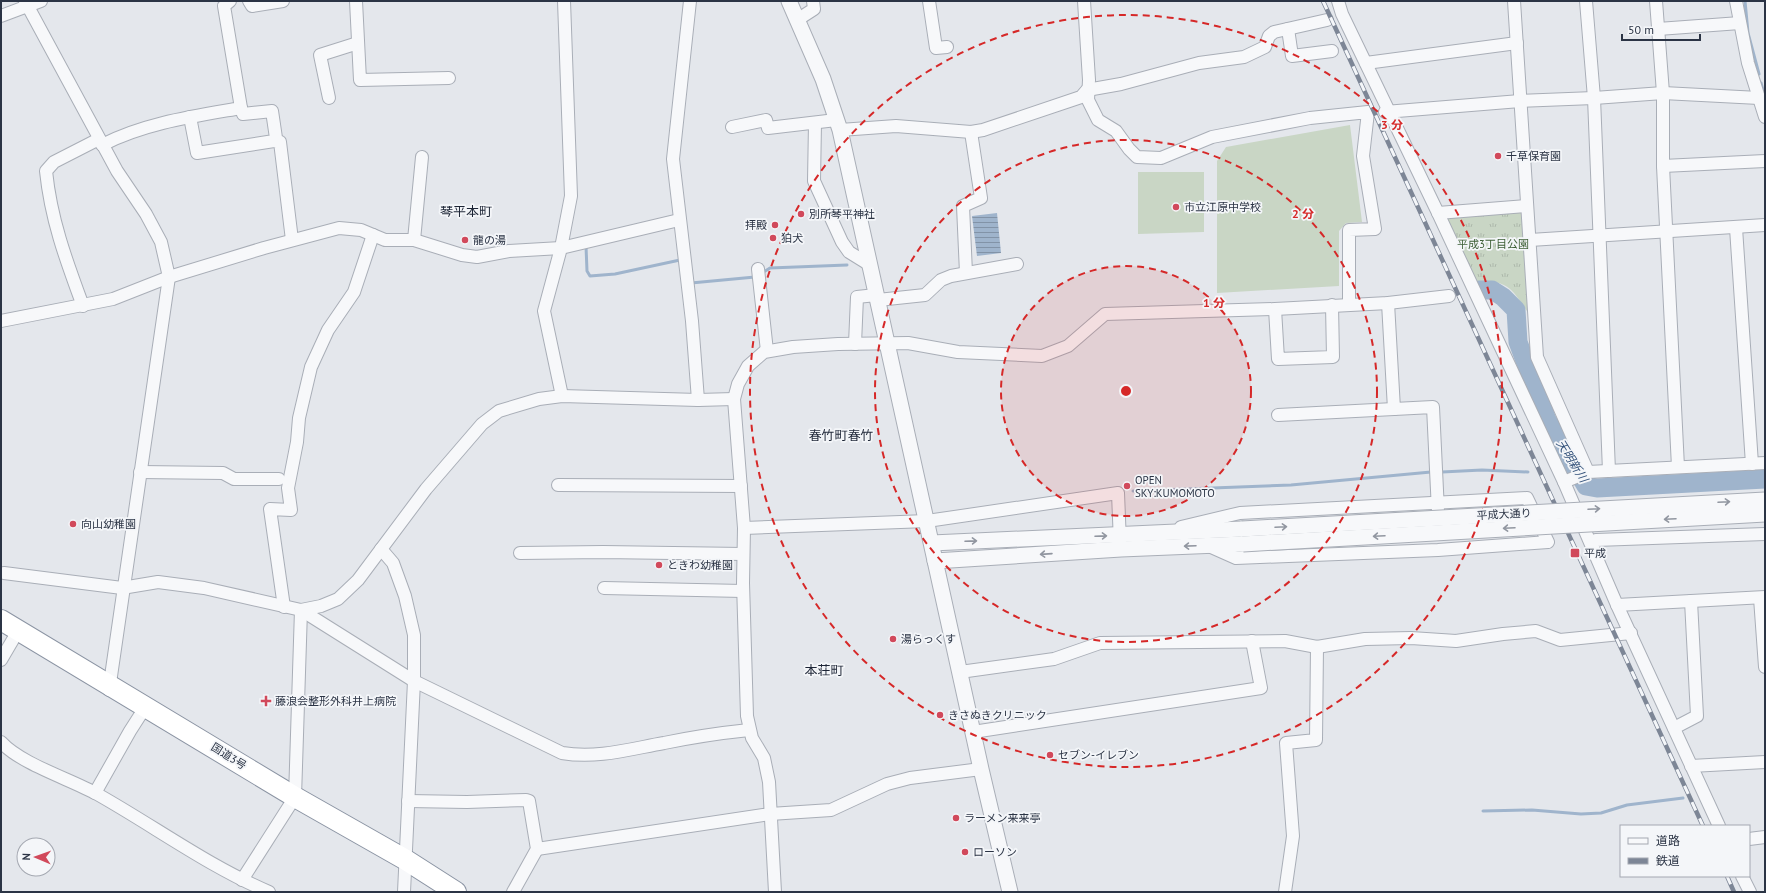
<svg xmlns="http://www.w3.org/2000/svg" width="1766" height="893" font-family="'PT Sans','Noto Sans JP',sans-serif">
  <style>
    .grass { fill: url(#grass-tufts) }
    .pitch { fill: #c9d6c5 }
    .water { fill: url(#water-rules) }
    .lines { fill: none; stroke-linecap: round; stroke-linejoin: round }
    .stream { stroke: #9fb4cc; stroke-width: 3 }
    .river { stroke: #9fb4cc; stroke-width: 19 }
    .minor-casing { stroke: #a9aeb7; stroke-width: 14 }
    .tertiary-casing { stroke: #a9aeb7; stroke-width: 17 }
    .trunk-casing { stroke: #8b94a3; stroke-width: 22 }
    .minor { stroke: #f7f8fa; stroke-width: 12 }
    .tertiary { stroke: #f7f8fa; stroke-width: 15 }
    .trunk { stroke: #fff; stroke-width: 20 }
    .rail-casing { stroke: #7d8696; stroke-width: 4.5 }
    .rail { stroke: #f4f6f9; stroke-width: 3; stroke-dasharray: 9; stroke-linecap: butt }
    .tertiary-bridge-casing { stroke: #a9aeb7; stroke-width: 17; stroke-linecap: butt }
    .tertiary-bridge { stroke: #f7f8fa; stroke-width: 15 }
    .oneway { stroke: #9196a0 }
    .ring { fill: none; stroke: #d62828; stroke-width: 2; stroke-dasharray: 7 5 }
    .poi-dot { fill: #d1495b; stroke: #f4f6f9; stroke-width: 1.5 }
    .labels { text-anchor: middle; stroke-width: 3.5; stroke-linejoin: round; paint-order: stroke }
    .poi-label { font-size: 11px; fill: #2b3445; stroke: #f4f6f9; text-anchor: start }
    .park-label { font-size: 11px; fill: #3f6138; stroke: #f4f6f9 }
    .street-label { font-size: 11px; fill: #2b3445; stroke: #f4f6f9 }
    .water-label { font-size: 12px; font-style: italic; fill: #34527a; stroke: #f4f6f9 }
    .quarter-label { font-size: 13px; fill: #1d2536; stroke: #f4f6f9 }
    .centre { fill: #d62828; stroke: #f4f6f9; stroke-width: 2 }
    .ring-label { font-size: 12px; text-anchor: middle; font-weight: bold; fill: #d62828; stroke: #f4f6f9; stroke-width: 3.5; stroke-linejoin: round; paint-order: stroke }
  </style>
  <defs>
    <pattern id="grass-tufts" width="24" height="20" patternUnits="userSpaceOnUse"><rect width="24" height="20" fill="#c9d6c5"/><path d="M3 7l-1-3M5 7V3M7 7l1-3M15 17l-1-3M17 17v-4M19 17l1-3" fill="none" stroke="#adb8ab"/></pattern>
    <pattern id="water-rules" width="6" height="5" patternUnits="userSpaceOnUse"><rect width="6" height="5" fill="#9fb4cc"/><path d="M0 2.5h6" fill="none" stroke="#8293a7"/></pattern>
  </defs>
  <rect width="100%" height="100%" fill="#e4e7ec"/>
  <path class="grass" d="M1523 211 1529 314C1511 288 1510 281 1477 281L1444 219 1447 215Z"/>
  <g class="pitch">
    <path d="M1350 125 1362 222 1346 223 1339 231V286L1217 293V161L1226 147Z"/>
    <path d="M1138 172H1204V232L1138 234Z"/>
  </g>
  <path class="water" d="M997 213 1001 253 977 256 972 216Z"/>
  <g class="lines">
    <g class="stream">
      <path d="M1745 1 1748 33 1759 74"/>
      <path d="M1761 83 1765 97"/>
      <path d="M586 246 587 271 590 276 615 274 680 260"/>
      <path d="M762 273 770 268 847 265"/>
      <path d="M691 283 755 277"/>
      <path d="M1442 472 1482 470 1528 472"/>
      <path d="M1133 491 1291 485 1431 472"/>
      <path d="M1483 811 1532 810 1581 814 1601 813 1627 805 1683 798"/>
    </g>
    <path class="river" d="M1479 290H1492L1503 297 1516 310 1518 342 1547 420 1586 486 1597 488 1765 479"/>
    <g class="minor-casing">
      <g id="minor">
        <path d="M25 1 117 171 146 214 161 242 169 277 109 690"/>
        <path d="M249 1 252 6 283 1"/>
        <path d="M356 1 360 80 449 78"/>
        <path d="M690 1 673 159 692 321 698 400"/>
        <path d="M929 1 936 48 947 47"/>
        <path d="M1084 1 1089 80 1088 100 1098 120 1116 131 1129 149 1137 157 1161 158 1212 137 1310 118 1368 112 1363 156 1375 229 1349 230V304"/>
        <path d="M1338 1 1342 14 1438 213 1564 482 1617 605 1719 826"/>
        <path d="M1514 1 1537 357 1588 472"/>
        <path d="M1586 1 1594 98 1609 471"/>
        <path d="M1656 1 1663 93V166L1678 467"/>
        <path d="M1736 1 1748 63 1765 117"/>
        <path d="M1 16 41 1"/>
        <path d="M797 20 814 9 813 1"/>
        <path d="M1288 29 1292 56 1332 51"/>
        <path d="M1658 29 1740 23"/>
        <path d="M1366 63 1517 43"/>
        <path d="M329 98 320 55 358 43"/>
        <path d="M1385 112 1520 101 1594 98 1663 93 1759 98"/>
        <path d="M190 117 197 153 274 141 276 138 272 111 243 114 241 108"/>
        <path d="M815 123 814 181 842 242 849 252 870 265"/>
        <path d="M732 127 766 120 768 128 836 120"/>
        <path d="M840 130 896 126 971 132 983 130 1081 97 1087 90 1121 84 1199 63 1244 57 1265 47 1269 36 1274 32 1327 20"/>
        <path d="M274 141 280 142 292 240"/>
        <path d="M102 145C144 123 195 116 241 108L224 6 230 1"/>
        <path d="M1663 166 1765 161"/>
        <path d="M1438 213 1527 206"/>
        <path d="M1736 228 1752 464"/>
        <path d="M414 240 422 157"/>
        <path d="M1530 240 1765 225"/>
        <path d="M758 269 767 351"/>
        <path d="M966 273 963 206 981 198 971 132"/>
        <path d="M878 300 925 295 941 280 951 276 1017 264"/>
        <path d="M1388 303 1394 409 1433 407 1438 511"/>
        <path d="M83 306C66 260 51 220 46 171L54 162 99 139"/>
        <path d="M1275 309 1278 359 1333 357 1332 305"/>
        <path d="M1 321 113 299 169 277 264 248 339 228 361 230 385 240H414L462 255 477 257 509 251 561 248 679 220"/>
        <path d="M855 344 857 297 876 295"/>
        <path d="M562 396 544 311 561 248 571 196 564 1"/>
        <path d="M1278 415 1394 409"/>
        <path d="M140 472 223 473 234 479H279"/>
        <path d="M1564 482 1588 472 1765 463"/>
        <path d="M558 485 741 486"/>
        <path d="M1181 527 1240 513 1527 498 1548 542 1438 550 1236 558 1209 546"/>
        <path d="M744 528 927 521 1118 493 1120 543"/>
        <path d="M1592 548 1596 540 1765 534"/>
        <path d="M381 549 393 563 405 596 414 635V681L404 892"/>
        <path d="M520 553 603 552 743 554"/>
        <path d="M4 573 122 588 158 582 204 588 301 610 414 681 562 753C597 759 630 749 664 743 693 737 720 733 749 730"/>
        <path d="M604 588 743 591"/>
        <path d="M1760 598 1765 667"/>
        <path d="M1617 605 1765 597"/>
        <path d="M284 607 270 509 291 510 288 488 297 442 299 418 311 367 328 330 354 292 373 235"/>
        <path d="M301 610 321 606 338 599 358 580 426 489 482 424 499 411 539 399 562 396 698 400 734 399"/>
        <path d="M1 660 18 631"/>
        <path d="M960 672 1054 659 1100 643 1285 641 1317 647 1365 639 1411 638 1456 641 1503 634 1536 631 1560 640 1631 633"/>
        <path d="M1674 728 1697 716 1691 601"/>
        <path d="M973 732 1261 688 1252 641"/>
        <path d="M1 742C21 764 70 779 97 794 154 826 208 866 269 892"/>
        <path d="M1691 766 1765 762"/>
        <path d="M95 793 130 731 146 706"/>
        <path d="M408 801 467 802 526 800 529 801 537 849 513 892"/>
        <path d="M1749 839 1765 837"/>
        <path d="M537 849 770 814 831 810 887 784 910 778 981 769"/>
        <path d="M1742 876 1750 892"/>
        <path d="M242 880 295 797 301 610"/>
        <path d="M775 892 769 782 764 758 752 738 747 716 743 583 744 528 734 399 738 384 748 366 764 352 793 347 838 344 908 343 958 352 1042 356 1068 346 1105 314 1275 309 1388 303 1449 296"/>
        <path d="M1285 892 1293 836 1286 743 1316 740 1317 647"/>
      </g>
    </g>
    <g class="tertiary-casing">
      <g id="tertiary">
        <path d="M789 1 823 79 840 130 981 769 1010 892"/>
        <path d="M932 543 1242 529"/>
        <path d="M935 561 1121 549 1243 544"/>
      </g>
    </g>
    <g class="trunk-casing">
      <path id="trunk" d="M1 620 295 797 406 860 456 892"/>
    </g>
    <use href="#minor" class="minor"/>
    <use href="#tertiary" class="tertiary"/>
    <use href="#trunk" class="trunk"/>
    <g class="rail-casing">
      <g id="rail">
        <path d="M1323 1 1703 826"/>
        <path d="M1727 876 1734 892"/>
      </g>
    </g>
    <use href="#rail" class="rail"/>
    <g class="tertiary-bridge-casing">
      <g id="tertiary-bridge">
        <path d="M1242 529 1765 500"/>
        <path d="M1243 544 1765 514"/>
      </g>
    </g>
    <use href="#tertiary-bridge" class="tertiary-bridge"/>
  </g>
  <defs><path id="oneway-shaft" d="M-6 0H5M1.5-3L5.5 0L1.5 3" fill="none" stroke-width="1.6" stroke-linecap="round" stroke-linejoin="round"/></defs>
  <g class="oneway">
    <use href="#oneway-shaft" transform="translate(1724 502) rotate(-3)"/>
    <use href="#oneway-shaft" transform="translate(1594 509) rotate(-3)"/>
    <use href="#oneway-shaft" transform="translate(1670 519) rotate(177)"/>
    <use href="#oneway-shaft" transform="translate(1281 527) rotate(-3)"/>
    <use href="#oneway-shaft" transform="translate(1509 528) rotate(177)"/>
    <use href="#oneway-shaft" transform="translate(1101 536) rotate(-2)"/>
    <use href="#oneway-shaft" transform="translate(1379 536) rotate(177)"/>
    <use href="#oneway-shaft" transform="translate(971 541) rotate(-2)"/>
    <use href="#oneway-shaft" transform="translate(1190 546) rotate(178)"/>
    <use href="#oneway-shaft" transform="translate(1046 554) rotate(176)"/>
  </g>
  <circle cx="1126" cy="391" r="125" fill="#d62828" fill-opacity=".12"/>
  <g class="ring">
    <circle cx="1126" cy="391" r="125"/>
    <circle cx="1126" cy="391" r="251"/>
    <circle cx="1126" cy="391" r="376"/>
  </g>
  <g class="poi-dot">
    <circle cx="1498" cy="156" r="4"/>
    <circle cx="1176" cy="207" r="4"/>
    <circle cx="801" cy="214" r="4"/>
    <circle cx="775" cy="225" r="4"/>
    <circle cx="773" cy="238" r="4"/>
    <circle cx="465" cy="240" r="4"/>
    <circle cx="1127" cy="486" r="4"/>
    <circle cx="73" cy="524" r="4"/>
    <rect x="1570" y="548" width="10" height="10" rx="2"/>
    <circle cx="659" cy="565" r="4"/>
    <circle cx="893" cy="639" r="4"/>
    <path d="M264 695h4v4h4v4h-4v4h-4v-4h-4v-4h4z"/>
    <circle cx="940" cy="715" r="4"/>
    <circle cx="1050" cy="755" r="4"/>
    <circle cx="956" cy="818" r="4"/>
    <circle cx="965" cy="852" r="4"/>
  </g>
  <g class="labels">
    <g class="poi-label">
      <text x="1506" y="160">千草保育園</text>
      <text x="1184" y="211">市立江原中学校</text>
      <text x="809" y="218">別所琴平神社</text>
      <text x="767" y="229" text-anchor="end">拝殿</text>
      <text x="781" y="242">狛犬</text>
      <text x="473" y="244">龍の湯</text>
      <text x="1135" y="484">OPEN<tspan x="1135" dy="13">SKY:KUMOMOTO</tspan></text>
      <text x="81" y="528">向山幼稚園</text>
      <text x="1584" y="557">平成</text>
      <text x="667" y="569">ときわ幼稚園</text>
      <text x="901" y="643">湯らっくす</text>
      <text x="275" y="705">藤浪会整形外科井上病院</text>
      <text x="948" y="719">きさぬきクリニック</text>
      <text x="1058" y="759">セブン-イレブン</text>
      <text x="964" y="822">ラーメン来来亭</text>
      <text x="973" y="856">ローソン</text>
    </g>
    <g class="park-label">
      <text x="1493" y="248">平成3丁目公園</text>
    </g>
    <g class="street-label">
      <text transform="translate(1504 514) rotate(-3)" y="4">平成大通り</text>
      <text transform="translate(229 756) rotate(32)" y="4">国道3号</text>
    </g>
    <g class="water-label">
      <text transform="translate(1572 461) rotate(58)" y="4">天明新川</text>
    </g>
    <g class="quarter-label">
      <text x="466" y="216">琴平本町</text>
      <text x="841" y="440">春竹町春竹</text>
      <text x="824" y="675">本荘町</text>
    </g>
  </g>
  <circle cx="1126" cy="391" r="6" class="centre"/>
  <g class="ring-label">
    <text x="1392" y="129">3 分</text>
    <text x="1303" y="218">2 分</text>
    <text x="1214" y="307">1 分</text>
  </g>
  <rect width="1766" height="893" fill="none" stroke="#2b3445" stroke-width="4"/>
  <rect x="1620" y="825" width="130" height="52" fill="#f4f6f9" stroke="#a4a8b1"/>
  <rect x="1628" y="838" width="20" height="6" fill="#f7f8fa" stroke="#a4a8b1"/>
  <text x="1656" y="845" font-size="12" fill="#2b3445">道路</text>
  <rect x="1628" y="858" width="20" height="6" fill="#7d8696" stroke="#a4a8b1"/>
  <text x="1656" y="865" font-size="12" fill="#2b3445">鉄道</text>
  <g transform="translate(36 857) rotate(272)"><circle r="19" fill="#f4f6f9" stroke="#a4a8b1"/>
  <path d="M0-3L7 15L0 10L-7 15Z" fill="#d1495b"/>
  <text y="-6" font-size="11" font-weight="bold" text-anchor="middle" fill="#2b3445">N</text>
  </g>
  <path d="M1622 34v6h78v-6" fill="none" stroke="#2b3445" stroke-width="2"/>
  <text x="1628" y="34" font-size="12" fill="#2b3445" stroke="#f4f6f9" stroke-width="3" paint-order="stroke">50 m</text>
</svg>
